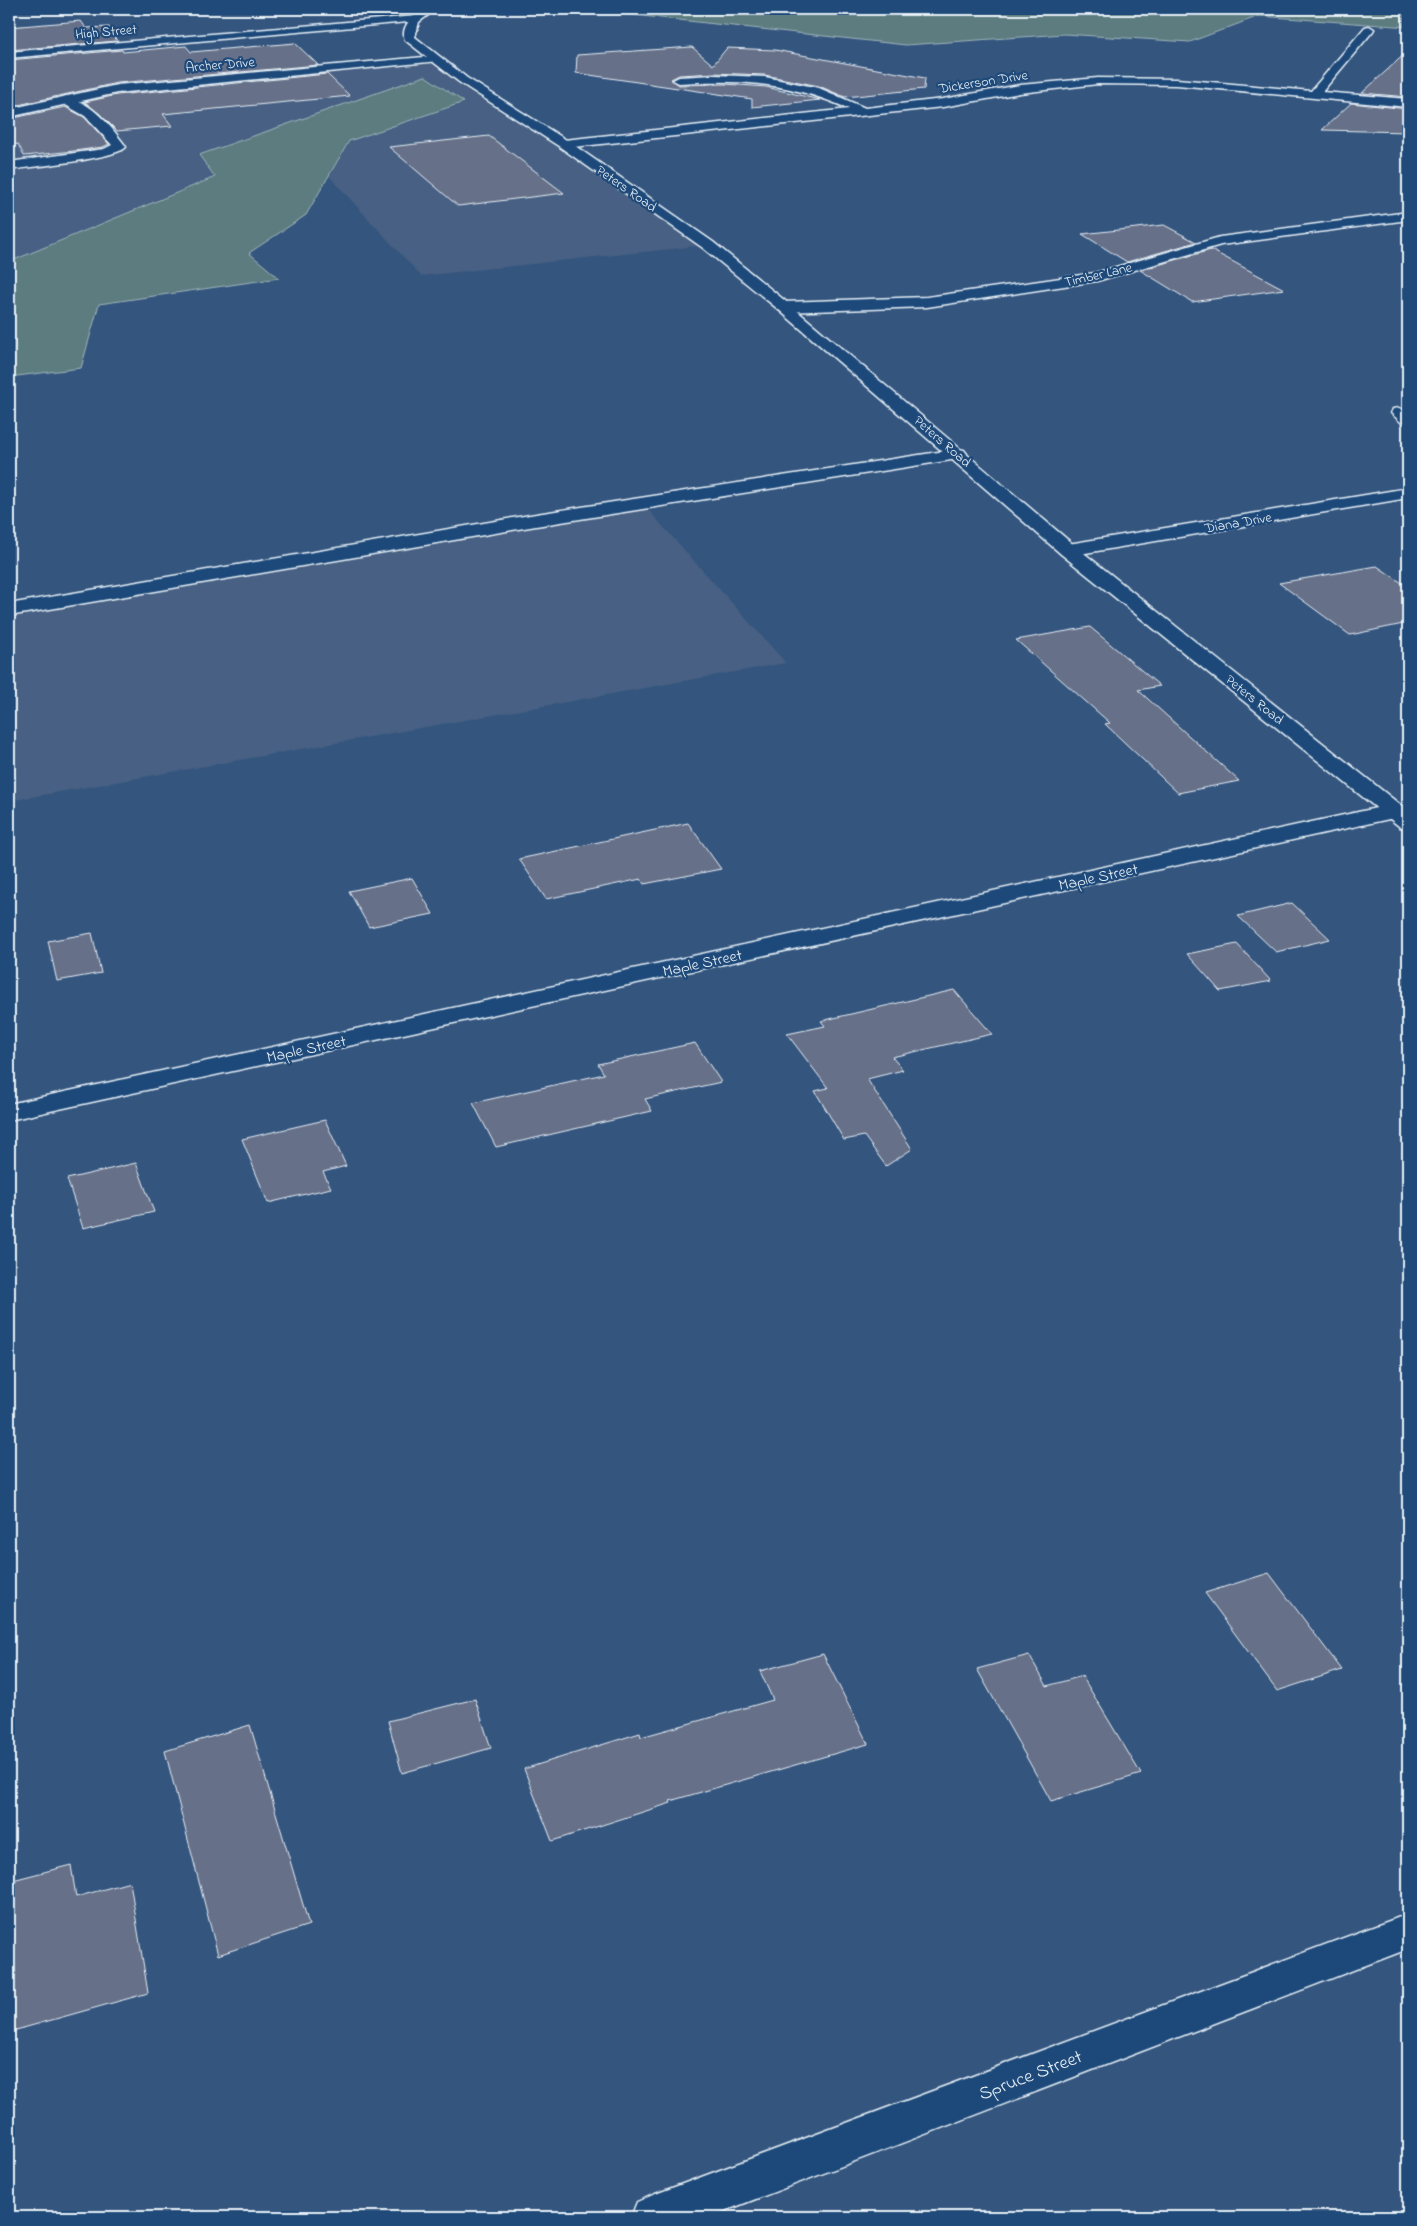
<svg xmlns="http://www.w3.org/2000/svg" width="1417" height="2226" font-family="'Indie Flower',sans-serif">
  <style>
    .built { fill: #466083 }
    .green { fill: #5c7c80; stroke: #a2b6bc }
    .building { fill: #666f88; stroke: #e8f1f8 }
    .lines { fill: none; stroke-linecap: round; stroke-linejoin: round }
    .service-casing { stroke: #e8f1f8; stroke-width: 3 }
    .minor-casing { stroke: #e8f1f8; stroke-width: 3 }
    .tertiary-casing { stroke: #e8f1f8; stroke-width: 3 }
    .service { fill: #1f4a7a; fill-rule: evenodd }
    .minor { fill: #1f4a7a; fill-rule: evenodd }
    .tertiary { fill: #1f4a7a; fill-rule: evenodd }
    .labels { text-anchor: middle; stroke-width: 4.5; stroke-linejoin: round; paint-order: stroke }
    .far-street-label { font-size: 14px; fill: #e8f1f8; stroke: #1f4a7a }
    .street-label { font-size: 16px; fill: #e8f1f8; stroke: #1f4a7a }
    .near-street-label { font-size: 19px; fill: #e8f1f8; stroke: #1f4a7a }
  </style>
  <rect width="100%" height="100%" fill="#34557e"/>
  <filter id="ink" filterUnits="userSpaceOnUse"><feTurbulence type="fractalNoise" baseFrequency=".02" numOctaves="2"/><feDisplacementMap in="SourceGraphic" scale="10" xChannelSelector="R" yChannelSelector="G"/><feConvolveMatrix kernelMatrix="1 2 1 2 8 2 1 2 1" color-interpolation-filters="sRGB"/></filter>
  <g filter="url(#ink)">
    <g class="built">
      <path d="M435 59 708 245 421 276 329 176 349 141 464 102 199 154 216 177 9 262V90L141 79 147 86Z"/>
      <path d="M642 503 786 663 9 801V610L319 556Z"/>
    </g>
    <g class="green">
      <path d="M602 9H1408V27L1259 16 1190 42 1064 34 906 45 597 11Z"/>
      <path d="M425 76 464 102 349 141 306 215 249 253 279 278 99 304 81 368 9 377V262L215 177 199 155Z"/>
    </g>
    <g class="building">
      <path d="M81 21 86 28 109 27 117 41 9 50V27Z"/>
      <path d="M295 43 318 65 117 83 9 107V60L122 50 123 52 186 46 191 52Z"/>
      <path d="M692 47 713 65 727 48 775 50 925 78 924 89 845 97 819 86 765 75 714 73 679 75 671 79 679 85 725 84 766 87 820 100 752 107V99L576 73 577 55Z"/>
      <path d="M1408 51V97L1362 93Z"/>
      <path d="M327 74 350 96 163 114 172 126 117 131 100 114 85 102 117 95Z"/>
      <path d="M1351 103 1408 109V132L1322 130Z"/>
      <path d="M65 107 84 117 109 144 103 147 74 151 24 156 18 144 9 145V119Z"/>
      <path d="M489 136 564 193 458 206 389 147Z"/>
      <path d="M1164 225 1196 242 1127 262 1082 234Z"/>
      <path d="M1211 250 1284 289 1192 302 1140 270Z"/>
      <path d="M1377 566 1408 587V623L1350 635 1279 583Z"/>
      <path d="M1090 627 1160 686 1138 690 1239 781 1178 793 1105 724 1110 723 1016 640Z"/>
      <path d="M688 823 721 869 644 884 641 879 546 899 519 859Z"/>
      <path d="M412 878 433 914 369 927 349 891Z"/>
      <path d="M1292 903 1330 939 1276 952 1238 916Z"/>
      <path d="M92 933 101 973 57 981 48 941Z"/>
      <path d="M1237 944 1271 981 1220 991 1187 954Z"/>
      <path d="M954 990 992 1034 892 1057 903 1070 867 1079 912 1149 886 1166 864 1136 844 1140 815 1091 828 1088 787 1034 825 1026 821 1021Z"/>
      <path d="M695 1043 721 1082 645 1099 652 1111 496 1147 473 1103 604 1074 598 1064Z"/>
      <path d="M325 1120 346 1166 323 1172 331 1188 268 1203 242 1139Z"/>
      <path d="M136 1163 154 1212 83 1228 67 1179Z"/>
      <path d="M1269 1573 1342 1670 1277 1691 1205 1593Z"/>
      <path d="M823 1654 868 1744 670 1801 671 1803 552 1841 524 1769 640 1733 641 1737 773 1700 760 1671Z"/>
      <path d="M1029 1655 1047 1686 1082 1676 1141 1774 1051 1801 977 1669Z"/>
      <path d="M475 1699 491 1748 402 1773 388 1721Z"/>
      <path d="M250 1725 309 1925 218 1955 165 1751Z"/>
      <path d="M71 1865 76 1897 130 1882 148 1993 9 2032V1881Z"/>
    </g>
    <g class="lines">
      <g class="service-casing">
        <g id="service">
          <path d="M66 96C92 103 109 124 124 144L126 147C116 159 28 167 9 170V162L104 149 112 145 85 116 62 103 60 100Z"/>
          <path d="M1399 408 1408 412V424L1402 423 1391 413 1393 409Z"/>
          <path d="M958 449 964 450 967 454 964 458 536 526 9 616V604L536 514Z"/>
        </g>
      </g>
      <g class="minor-casing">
        <g id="minor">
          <path d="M415 16 420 19 419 21 9 58V52Z"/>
          <path d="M1369 26 1374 29 1373 31 1322 92 1408 99V107L1177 85 1098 84 1020 93 943 107 564 148 558 144 564 140 849 109C790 83 744 79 679 83L673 80 679 77 714 75 765 77 819 88 865 108 943 99 1020 85 1098 78 1177 79 1311 91 1365 27Z"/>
          <path d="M435 56 439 57 441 59 439 61 117 93 9 117V109L117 85Z"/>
          <path d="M1408 212V220L1221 245 1097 281 927 307 784 312 779 310 776 307 779 304 784 302 927 297 1095 273 1220 237Z"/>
          <path d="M1408 488V498L1068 556 1061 554 1059 550 1061 546 1068 544Z"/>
          <path d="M1395 804 1403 806 1406 811 1403 816 9 1120V1104Z"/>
          <path d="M1408 1914V1949L709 2217H631L637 2202 653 2195Z"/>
        </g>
      </g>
      <g class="tertiary-casing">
        <path id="tertiary" d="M424 9H436L419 22 415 37 467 78 568 141 713 242 789 304 1075 546 1408 811V829L1400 827 1061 554 779 310 703 248 560 147 459 82 405 40C400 27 413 15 424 9Z"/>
      </g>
      <use href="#service" class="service"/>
      <use href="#minor" class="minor"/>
      <use href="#tertiary" class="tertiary"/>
    </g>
  </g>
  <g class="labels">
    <g class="far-street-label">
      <text transform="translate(106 31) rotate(-5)" y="5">High Street</text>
      <text transform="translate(220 64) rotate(-5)" y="5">Archer Drive</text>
      <text transform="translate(983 81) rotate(-9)" y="5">Dickerson Drive</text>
      <text transform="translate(627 188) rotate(35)" y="5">Peters Road</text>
      <text transform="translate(1098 274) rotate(-13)" y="5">Timber Lane</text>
      <text transform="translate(943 441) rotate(41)" y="5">Peters Road</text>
      <text transform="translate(1238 522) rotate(-10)" y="5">Diana Drive</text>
      <text transform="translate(1255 699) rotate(39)" y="5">Peters Road</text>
    </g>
    <g class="street-label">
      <text transform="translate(1098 876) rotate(-12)" y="6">Maple Street</text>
      <text transform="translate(702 962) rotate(-12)" y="6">Maple Street</text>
      <text transform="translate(306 1048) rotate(-12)" y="6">Maple Street</text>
    </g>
    <g class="near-street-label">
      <text transform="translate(1030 2074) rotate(-21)" y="7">Spruce Street</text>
    </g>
  </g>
  <rect width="1417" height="2226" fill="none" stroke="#1f4a7a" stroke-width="30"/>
  <rect x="15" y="15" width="1387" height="2196" fill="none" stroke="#e8f1f8" stroke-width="2" filter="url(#ink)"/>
</svg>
